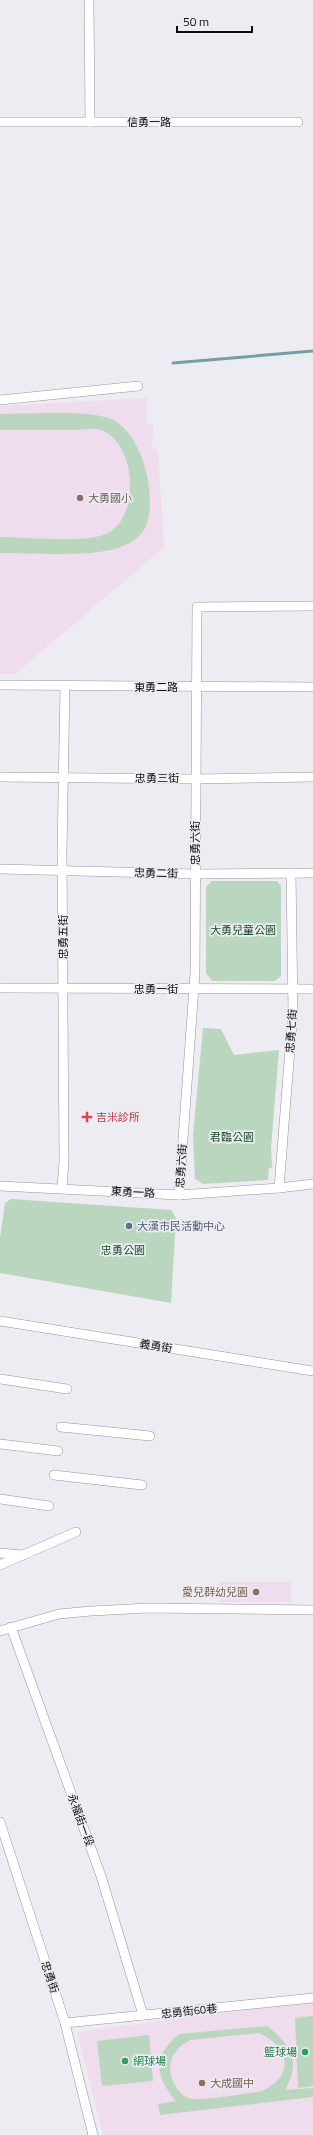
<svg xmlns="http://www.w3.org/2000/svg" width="313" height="2135" font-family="'Titillium Web','Noto Sans TC',sans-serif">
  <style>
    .education { fill: #efdced }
    .green { fill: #bbd6bf; fill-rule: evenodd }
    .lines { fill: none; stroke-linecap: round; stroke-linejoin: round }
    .stream { stroke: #759fa3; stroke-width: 3 }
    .street-casing { stroke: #95959b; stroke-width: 10 }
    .street { stroke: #fff; stroke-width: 9 }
    .education-dot { fill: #8d6e63; stroke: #ececf2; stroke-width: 1.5 }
    .health-dot { fill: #e0444e; stroke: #ececf2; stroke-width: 1.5 }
    .service-dot { fill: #5c6f8a; stroke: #ececf2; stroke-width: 1.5 }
    .leisure-dot { fill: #2e9e5b; stroke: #ececf2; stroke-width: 1.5 }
    .labels { text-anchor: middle; stroke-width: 3.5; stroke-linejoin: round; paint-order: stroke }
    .street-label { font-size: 11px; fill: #0c0c0e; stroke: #ececf2 }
    .education-label { font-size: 11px; fill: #785e54; stroke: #ececf2; text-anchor: start }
    .park-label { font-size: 11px; fill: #154f24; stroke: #ececf2 }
    .health-label { font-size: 11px; fill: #be3a42; stroke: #ececf2; text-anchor: start }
    .service-label { font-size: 11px; fill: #4e5e75; stroke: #ececf2; text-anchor: start }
    .leisure-label { font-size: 11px; fill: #27864d; stroke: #ececf2; text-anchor: end }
  </style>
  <rect width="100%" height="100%" fill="#ececf2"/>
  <g class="education">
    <path d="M147 398 146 423 153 424 152 447 158 450 164 547 15 674H0V406Z"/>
    <rect x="220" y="1582" width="71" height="20"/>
    <path d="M313 2001V2135H103L77 2032Z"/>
  </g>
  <g class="green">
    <path d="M0 414C29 414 86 409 111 419 144 432 162 509 141 534 137 539 129 544 123 546 96 558 32 553 0 553V537C25 537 81 543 103 535 143 522 137 437 97 429 90 428 80 430 73 430 49 430 24 430 0 430Z"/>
    <path d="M212 881H277L281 886V976L275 981H212L206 973V887Z"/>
    <path d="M203 1028 221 1029 234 1055 279 1050 271 1148 272 1168H269L268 1180 203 1184 195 1179 193 1136Z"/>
    <path d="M11 1199 171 1210 176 1218 171 1303 0 1273V1238L5 1203Z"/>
    <path d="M313 2016V2086L298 2088 295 2018Z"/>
    <path d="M268 2026C291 2047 302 2060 285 2090L313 2088V2097L160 2115 158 2104 176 2101C154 2075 153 2056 179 2034ZM259 2033C290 2047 295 2076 262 2091 247 2093 199 2102 188 2098 178 2094 170 2079 170 2068 170 2055 179 2046 190 2040Z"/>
    <path d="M149 2035 153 2081 102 2086 97 2041Z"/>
  </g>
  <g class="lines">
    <path class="stream" d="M173 363 313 351"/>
    <g class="street-casing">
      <g id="street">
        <path d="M89 0 90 122"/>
        <path d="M0 122H298"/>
        <path d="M0 400 138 386"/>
        <path d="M0 685 313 687"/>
        <path d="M0 777 195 779 313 777"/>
        <path d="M0 869 195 874 313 873"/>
        <path d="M0 988 313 989"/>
        <path d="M0 1186 179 1195 279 1188 313 1184"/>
        <path d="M62 1188 64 1161 62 851 65 686"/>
        <path d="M279 1188 293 1011 291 873"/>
        <path d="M179 1195 195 973 197 607 313 606"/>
        <path d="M0 1321 313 1371"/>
        <path d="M0 1379 67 1389"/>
        <path d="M61 1427 150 1436"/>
        <path d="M0 1444 58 1451"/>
        <path d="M54 1475 142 1485"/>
        <path d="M0 1499 49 1506"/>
        <path d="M0 1553 22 1555"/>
        <path d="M0 1565 76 1532"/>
        <path d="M11 1627 101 1876 143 2015"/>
        <path d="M0 1631 59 1614 91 1611 149 1608 313 1610"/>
        <path d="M0 1822 65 2023 93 2135"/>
        <path d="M65 2023 313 1998"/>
      </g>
    </g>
    <use href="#street" class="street"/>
  </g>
  <g class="education-dot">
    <circle cx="80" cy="498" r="4"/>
    <circle cx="256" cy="1592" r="4"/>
    <circle cx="202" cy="2083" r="4"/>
  </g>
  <path class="health-dot" d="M85 1111h4v4h4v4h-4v4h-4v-4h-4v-4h4z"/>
  <circle class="service-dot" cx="129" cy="1226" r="4"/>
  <g class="leisure-dot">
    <circle cx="305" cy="2052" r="4"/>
    <circle cx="125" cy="2061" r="4"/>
  </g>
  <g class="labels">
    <g class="street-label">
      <text x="149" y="126">信勇一路</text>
      <text x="156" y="691">東勇二路</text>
      <text x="157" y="782">忠勇三街</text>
      <text transform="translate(195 843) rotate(-90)" y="4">忠勇六街</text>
      <text transform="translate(156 873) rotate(1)" y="4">忠勇二街</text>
      <text transform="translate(63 937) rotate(-90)" y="4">忠勇五街</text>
      <text x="156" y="993">忠勇一街</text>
      <text transform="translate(291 1031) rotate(-86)" y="4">忠勇七街</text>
      <text transform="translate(181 1166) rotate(-86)" y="4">忠勇六街</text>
      <text transform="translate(133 1192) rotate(3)" y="4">東勇一路</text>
      <text transform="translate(156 1346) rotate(9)" y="4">義勇街</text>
      <text transform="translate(81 1820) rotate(70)" y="4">永福街一段</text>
      <text transform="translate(50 1977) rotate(72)" y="4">忠勇街</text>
      <text transform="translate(189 2011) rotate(-6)" y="4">忠勇街60巷</text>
    </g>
    <g class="education-label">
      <text x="88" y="502">大勇國小</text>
      <text x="248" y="1596" text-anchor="end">愛兒群幼兒園</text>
      <text x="210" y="2087">大成國中</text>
    </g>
    <g class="park-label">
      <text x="243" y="934">大勇兒童公園</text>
      <text x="232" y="1141">君臨公園</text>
      <text x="123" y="1254">忠勇公園</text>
    </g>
    <g class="health-label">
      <text x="96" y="1121">吉米診所</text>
    </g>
    <g class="service-label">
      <text x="137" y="1230">大漢市民活動中心</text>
    </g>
    <g class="leisure-label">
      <text x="297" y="2056">籃球場</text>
      <text x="133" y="2065" text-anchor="start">網球場</text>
    </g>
  </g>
  <path d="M177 26v6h75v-6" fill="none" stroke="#0c0c0e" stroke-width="2"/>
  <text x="183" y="26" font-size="12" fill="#0c0c0e" stroke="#ececf2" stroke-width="3" paint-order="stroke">50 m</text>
</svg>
